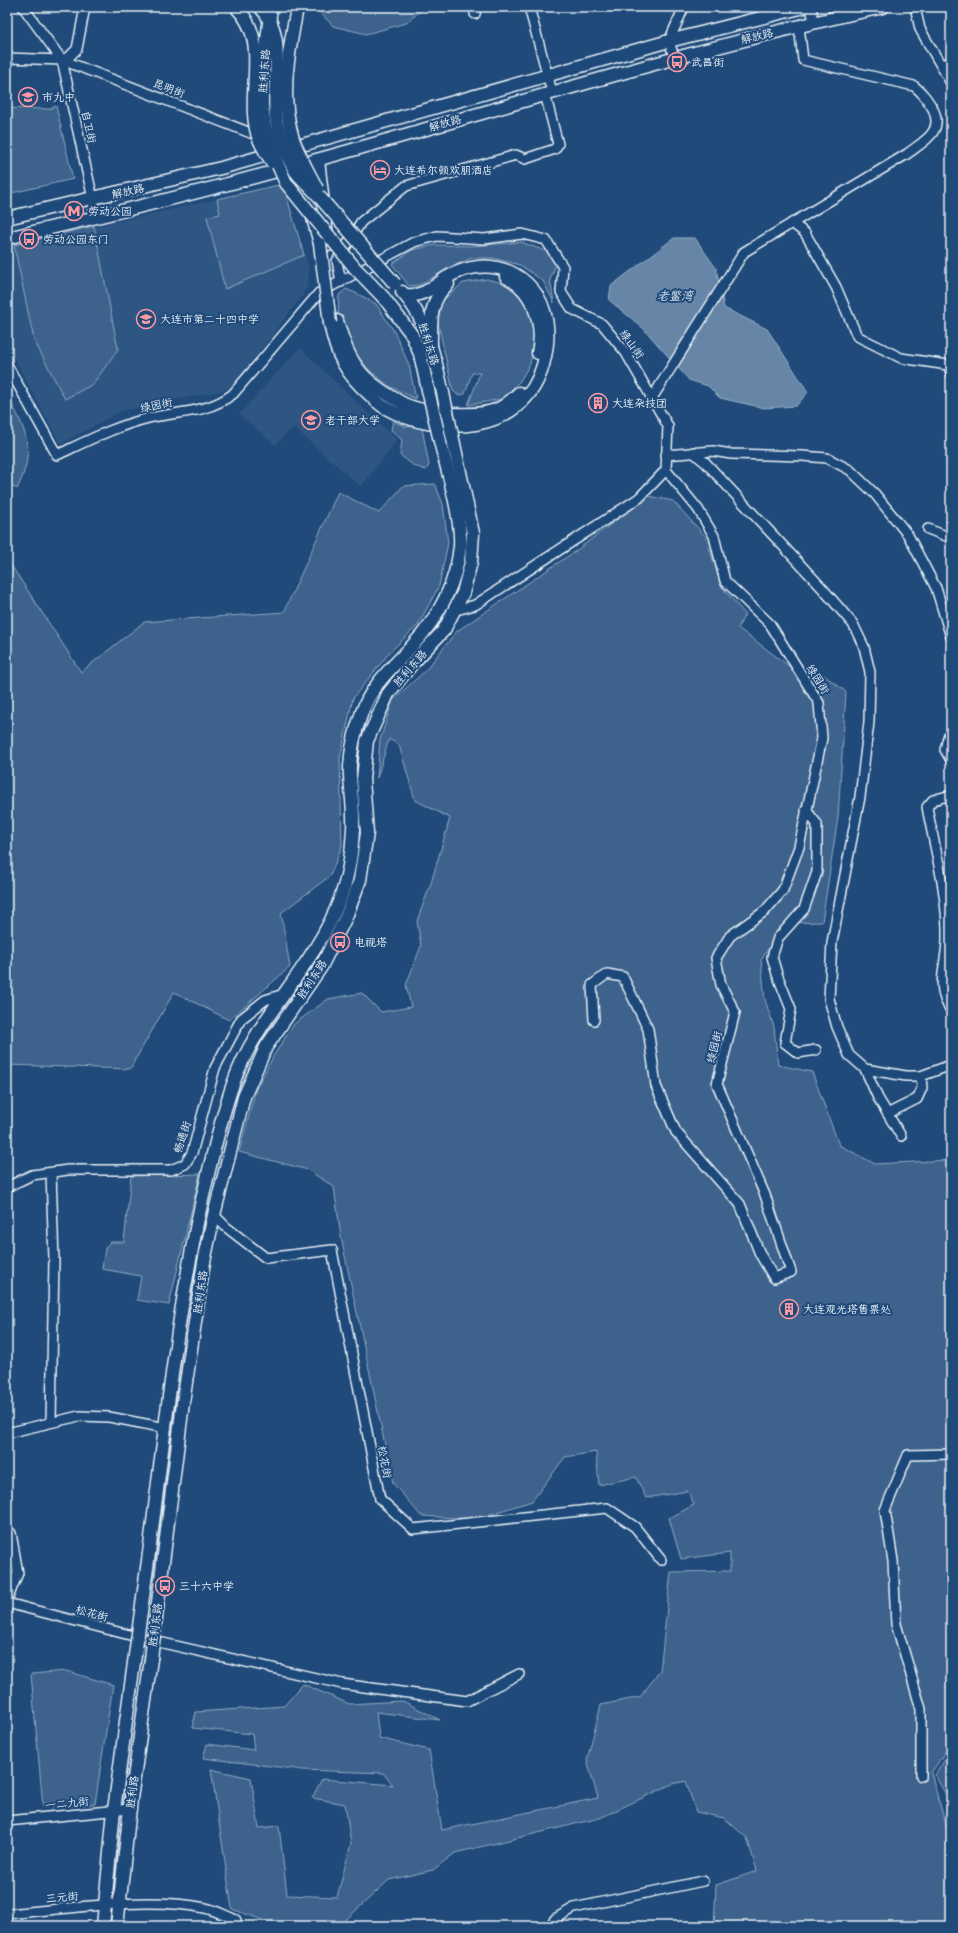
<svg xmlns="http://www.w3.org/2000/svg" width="958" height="1933" font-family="Mali,'LXGW WenKai TC',sans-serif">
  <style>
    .built { fill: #2e5683 }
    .green { fill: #3c628c; stroke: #92aac2 }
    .water { fill: #6685a7; stroke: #9ab0c7 }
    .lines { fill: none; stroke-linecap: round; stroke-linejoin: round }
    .minor-casing { stroke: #e8f1f8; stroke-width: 12 }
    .major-casing { stroke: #e8f1f8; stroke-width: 15 }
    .minor { stroke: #1f4a7a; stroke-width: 9 }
    .major { stroke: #1f4a7a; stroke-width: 12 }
    .major-bridge-casing { stroke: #e8f1f8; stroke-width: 15; stroke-linecap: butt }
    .major-bridge { stroke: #1f4a7a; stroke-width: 12 }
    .labels { text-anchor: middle; stroke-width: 4; stroke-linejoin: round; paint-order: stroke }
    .street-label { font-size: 11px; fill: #e8f1f8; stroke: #1f4a7a }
    .poi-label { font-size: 11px; fill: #e8f1f8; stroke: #1f4a7a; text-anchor: start }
    .water-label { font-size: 12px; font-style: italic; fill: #d4e1ec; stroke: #1f4a7a }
  </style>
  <rect width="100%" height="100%" fill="#1f4a7a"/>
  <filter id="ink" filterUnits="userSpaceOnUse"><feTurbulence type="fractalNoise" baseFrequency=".025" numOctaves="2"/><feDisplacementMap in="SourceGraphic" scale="8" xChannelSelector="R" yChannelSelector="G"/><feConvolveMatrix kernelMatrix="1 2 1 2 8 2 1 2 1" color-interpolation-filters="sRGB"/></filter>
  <g filter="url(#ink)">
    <g class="built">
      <path d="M283 184 309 269 308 285 303 295 231 389 121 411 61 444 9 349 7 342V262L11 261 14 245Z"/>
      <path d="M300 348 397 440 361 487 293 427 275 445 239 414Z"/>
    </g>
    <g class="green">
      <path d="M310 7H425L406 23 366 34 333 26 316 8Z"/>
      <path d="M56 106 73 179 7 194V108L50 109Z"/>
      <path d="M283 184 304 255 225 289 207 217 220 214 217 199Z"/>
      <path d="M94 226 118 349 93 384 65 399 34 340 14 245Z"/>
      <path d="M521 242 548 252 557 262 550 279 554 303 543 281 520 265 493 258H472L450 267 420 285 409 286 392 264 412 250 434 245 473 246Z"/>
      <path d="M487 279 510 285 525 303 534 322 535 341 530 364 520 381 502 399 468 405 480 373H472L465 394 458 395 453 391 436 314 442 301 463 283Z"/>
      <path d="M346 289 360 295 376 304 395 333 409 365 416 399 389 386 370 371 349 345 338 319 339 295Z"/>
      <path d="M7 395C27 431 36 451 17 489L7 483Z"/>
      <path d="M393 421 404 426 422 428 429 465 426 470 414 466 400 455 402 440 391 430Z"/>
      <path d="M435 484 443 504 448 543 439 586 418 625 390 652 353 698 340 758 342 846 330 876 281 913 290 967 229 1020 174 992 130 1069 7 1065V559L81 672 144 622 284 612 338 492 379 513 403 486Z"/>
      <path d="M648 496 673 501 706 537 721 586 745 614 738 628 793 669H816L846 692 838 817 822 922 785 923 761 960 765 1000 774 1027 778 1065 812 1072 839 1145 875 1164 951 1160V1743L931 1773 951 1843V1926H714L716 1885 757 1871 747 1838 724 1818 696 1812 686 1781 672 1784 600 1818 455 1853 433 1870 389 1880 339 1926H279L232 1909 211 1769 251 1778 259 1828 279 1826 287 1895 337 1897 351 1844 345 1804 312 1798 322 1779 393 1785 383 1773 303 1770 203 1758 207 1744 254 1750 252 1734 192 1728 196 1712 284 1706 303 1684 349 1704 403 1701 440 1720 376 1712 379 1738 429 1750 442 1830 598 1798 587 1760 601 1705 640 1697 660 1671 671 1572 730 1571V1553L681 1559 669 1518 694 1505 688 1491 646 1498 636 1477 599 1485 596 1452 565 1457 532 1501 475 1519 421 1516 393 1483 341 1237 334 1187 308 1170 239 1152 256 1089 274 1055 294 1024 328 999 362 993 381 1012 411 1007 406 985 421 946 417 921 431 883 450 818 415 800 399 745 389 739 377 778 380 740 393 700 425 671 457 631 577 550Z"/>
      <path d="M200 1174 169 1305 137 1300 141 1276 102 1269 105 1248 110 1242H124L131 1176Z"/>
      <path d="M66 1671 113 1685 95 1804 43 1807 31 1674Z"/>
      <path d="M951 1750V1804L935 1775Z"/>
    </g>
    <path class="water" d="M674 238H695L716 268 724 308 767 329 808 392 796 406 764 408 720 398 708 386 689 380 643 328 609 300 611 286Z"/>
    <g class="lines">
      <g class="minor-casing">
        <g id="minor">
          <path d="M23 7 62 60 93 199 95 218"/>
          <path d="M529 7 552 92"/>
          <path d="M811 7 814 22"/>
          <path d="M915 7 920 29 951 83"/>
          <path d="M475 14 476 7"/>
          <path d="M674 57 669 41 684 7"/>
          <path d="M7 58 62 60 261 137"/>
          <path d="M62 60 70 56 77 49 85 7"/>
          <path d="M941 65 951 62"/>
          <path d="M792 223 805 233 836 287 857 336 901 358 948 365 951 373"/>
          <path d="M341 282 337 261 361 222 406 186 516 155 525 159 555 149 558 144 545 94"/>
          <path d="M7 365 57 455C87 441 116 426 149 418 180 411 206 414 233 394L319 293 414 242 437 236 484 239 522 234 546 240 563 267 561 292 572 309 602 324 626 353 668 426 666 470 639 498 475 605 456 610"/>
          <path d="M652 398 744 252 907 154C924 141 944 132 933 109 927 99 923 93 914 86L803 60 799 26"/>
          <path d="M693 452 706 463 823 589 853 624 864 647 870 672 869 722 860 797 832 942 829 999 837 1027 849 1055 865 1069 906 1076H921L951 1065"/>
          <path d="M666 455 713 451 731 454 802 456 827 458 850 470 875 494 908 535 936 588 951 637"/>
          <path d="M928 529 951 538"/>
          <path d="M951 735 948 737 945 750 951 760"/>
          <path d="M951 795 933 800 927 807C935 850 948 895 947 939 947 964 934 988 951 1010"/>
          <path d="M806 810 817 824V872L804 909 778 938 772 957 777 974 791 1009 785 1043 798 1053 816 1050"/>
          <path d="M594 1020 592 985 607 974 623 977 648 1029 656 1086 676 1132 740 1204 760 1254 774 1278 791 1272 765 1195 717 1084 735 1012 721 985 716 958 730 936 765 911 783 890 799 847 822 738 819 703 770 624 725 581 714 536 698 509 666 470"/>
          <path d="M865 1069 878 1098 901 1136"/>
          <path d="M889 1113 917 1099 922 1088 921 1076"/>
          <path d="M51 1173 54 1260 51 1422"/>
          <path d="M7 1187 32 1175 68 1170H171L185 1164 192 1153 215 1068 241 1019 265 1000 284 994"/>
          <path d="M214 1215 226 1227 266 1258 332 1250 380 1499 413 1529 607 1508 635 1527 661 1560"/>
          <path d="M7 1433 79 1416 109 1417 166 1428"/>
          <path d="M7 1530 11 1533 18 1573 7 1600"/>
          <path d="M7 1603 141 1638 342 1684 467 1701 519 1674"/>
          <path d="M921 1776V1709L896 1624 893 1561 885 1510 908 1455 951 1454"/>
          <path d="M7 1821 130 1809"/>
          <path d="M7 1914C67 1909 146 1896 205 1908 215 1910 226 1916 236 1920"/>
          <path d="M550 1926 555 1919 574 1908 703 1881"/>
        </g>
      </g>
      <g class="major-casing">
        <g id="major">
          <path d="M318 160 328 245"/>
          <path d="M302 177 320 244"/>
          <path d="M7 218 221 168 669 41 804 7"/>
          <path d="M7 238C112 214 217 188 320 159 508 107 693 48 883 7"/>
          <path d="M506 277C534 290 544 325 538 353"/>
          <path d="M402 292C428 320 434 357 443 393"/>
          <path d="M384 298 412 335 420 354 428 390"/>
          <path d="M337 321C343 341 349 360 364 376 376 388 389 396 404 404 426 414 479 419 500 408 508 404 513 399 519 393"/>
          <path d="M330 323C336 355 346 374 370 395 374 399 379 404 384 407 438 438 524 435 543 365 548 347 550 330 544 311 538 290 520 273 498 268 480 264 461 269 446 278 433 287 423 297 406 295"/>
          <path d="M431 345C431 322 429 300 448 284"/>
          <path d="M149 1553C166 1425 178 1296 209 1170 216 1141 223 1112 233 1084 256 1016 315 967 340 899 348 878 352 852 353 829 354 811 351 793 350 776 349 755 355 731 362 712 372 684 393 667 412 646 438 618 456 585 460 546 462 519 447 469 440 441"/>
          <path d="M156 1618 183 1403 204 1262 214 1215 244 1097 266 1047 321 967 346 917 360 880 367 833 363 779 367 741 388 694 411 665 444 630 463 593 471 562 473 533 454 444"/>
          <path d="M103 1926 114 1810 130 1692"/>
          <path d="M117 1926 131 1799 151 1659"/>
        </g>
      </g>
      <use href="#minor" class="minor"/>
      <use href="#major" class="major"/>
      <g class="major-bridge-casing">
        <g id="major-bridge">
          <path d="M236 7C270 40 247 87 256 129 258 141 265 152 272 162"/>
          <path d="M260 7C290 36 269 85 277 124 281 139 287 159 296 172 304 182 315 191 323 201 347 229 371 256 395 284"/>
          <path d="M271 7 262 81V106L265 126 278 165 286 183 355 268 384 298"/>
          <path d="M297 8C289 52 279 95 293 139 299 156 309 173 317 189"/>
          <path d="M320 244 330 323"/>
          <path d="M428 390 440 441"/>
          <path d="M443 393 454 444"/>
          <path d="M151 1659 156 1618"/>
          <path d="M130 1692 149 1553"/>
        </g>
      </g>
      <use href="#major-bridge" class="major-bridge"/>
    </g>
  </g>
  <defs>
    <g id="bus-ring" transform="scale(1)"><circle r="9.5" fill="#1f4a7a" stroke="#ff9aa2" stroke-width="1.5"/><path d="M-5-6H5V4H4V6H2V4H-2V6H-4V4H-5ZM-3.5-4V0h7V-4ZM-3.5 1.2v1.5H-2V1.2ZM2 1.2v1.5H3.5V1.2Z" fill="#ff9aa2"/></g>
    <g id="school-ring" transform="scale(1)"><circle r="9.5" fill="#1f4a7a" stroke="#ff9aa2" stroke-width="1.5"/><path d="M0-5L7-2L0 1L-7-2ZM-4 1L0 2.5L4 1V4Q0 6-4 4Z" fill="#ff9aa2"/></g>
    <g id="hotel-ring" transform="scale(1)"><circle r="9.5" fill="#1f4a7a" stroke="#ff9aa2" stroke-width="1.5"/><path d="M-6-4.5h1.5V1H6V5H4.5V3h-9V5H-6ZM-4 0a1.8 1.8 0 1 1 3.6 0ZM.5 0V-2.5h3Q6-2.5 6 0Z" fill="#ff9aa2"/></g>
    <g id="metro-ring" transform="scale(1)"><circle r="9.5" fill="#1f4a7a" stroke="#ff9aa2" stroke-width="1.5"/><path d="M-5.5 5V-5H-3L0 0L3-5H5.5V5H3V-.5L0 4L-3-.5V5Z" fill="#ff9aa2"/></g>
    <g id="building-ring" transform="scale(1)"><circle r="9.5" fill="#1f4a7a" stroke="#ff9aa2" stroke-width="1.5"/><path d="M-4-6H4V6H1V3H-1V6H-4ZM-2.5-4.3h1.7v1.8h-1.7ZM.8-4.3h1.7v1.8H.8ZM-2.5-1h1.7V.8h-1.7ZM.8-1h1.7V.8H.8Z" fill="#ff9aa2"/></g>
    <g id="university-ring" transform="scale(1)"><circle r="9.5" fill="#1f4a7a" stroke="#ff9aa2" stroke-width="1.5"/><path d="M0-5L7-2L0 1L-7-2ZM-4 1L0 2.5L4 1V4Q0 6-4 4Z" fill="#ff9aa2"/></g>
  </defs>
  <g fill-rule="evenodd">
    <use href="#bus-ring" x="677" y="62"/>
    <use href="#school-ring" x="28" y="97"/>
    <use href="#hotel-ring" x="380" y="170"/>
    <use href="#metro-ring" x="74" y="211"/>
    <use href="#bus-ring" x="29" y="239"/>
    <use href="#school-ring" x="146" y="319"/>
    <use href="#building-ring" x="598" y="403"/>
    <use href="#university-ring" x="311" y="420"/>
    <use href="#bus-ring" x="340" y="942"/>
    <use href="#building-ring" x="789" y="1309"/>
    <use href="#bus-ring" x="165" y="1586"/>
  </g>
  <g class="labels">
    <g class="street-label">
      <text transform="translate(757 36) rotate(-14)" y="4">解放路</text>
      <text transform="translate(264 71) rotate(-86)" y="4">胜利东路</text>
      <text transform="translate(169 88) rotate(21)" y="4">昆明街</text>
      <text transform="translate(445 123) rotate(-16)" y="4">解放路</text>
      <text transform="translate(89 127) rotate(77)" y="4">自卫街</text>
      <text transform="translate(128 191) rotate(-13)" y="4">解放路</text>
      <text transform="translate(429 344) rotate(72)" y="4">胜利东路</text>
      <text transform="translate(632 344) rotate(54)" y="4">绿山街</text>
      <text transform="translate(156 405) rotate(-12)" y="4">绿园街</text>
      <text transform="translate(410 668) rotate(-49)" y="4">胜利东路</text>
      <text transform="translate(818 679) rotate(58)" y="4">绿园街</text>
      <text transform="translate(312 979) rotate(-57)" y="4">胜利东路</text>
      <text transform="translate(714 1047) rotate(-76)" y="4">绿园街</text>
      <text transform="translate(182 1137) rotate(-71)" y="4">畅通街</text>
      <text transform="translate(200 1292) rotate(-82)" y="4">胜利东路</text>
      <text transform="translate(385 1462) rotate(79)" y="4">松花街</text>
      <text transform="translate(92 1613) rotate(15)" y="4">松花街</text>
      <text transform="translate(155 1625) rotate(-83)" y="4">胜利东路</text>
      <text transform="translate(132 1792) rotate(-83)" y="4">胜利路</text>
      <text transform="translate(67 1803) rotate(-6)" y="4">一二九街</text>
      <text transform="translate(62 1897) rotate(-5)" y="4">三元街</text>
    </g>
    <g class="poi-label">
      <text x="691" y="66">武昌街</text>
      <text x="42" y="101">市九中</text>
      <text x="394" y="174">大连希尔顿欢朋酒店</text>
      <text x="88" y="215">劳动公园</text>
      <text x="43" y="243">劳动公园东门</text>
      <text x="160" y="323">大连市第二十四中学</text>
      <text x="612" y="407">大连杂技团</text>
      <text x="325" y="424">老干部大学</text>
      <text x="354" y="946">电视塔</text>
      <text x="803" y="1313">大连观光塔售票处</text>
      <text x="179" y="1590">三十六中学</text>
    </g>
    <g class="water-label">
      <text x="675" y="300">老鳖湾</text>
    </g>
  </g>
  <rect width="958" height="1933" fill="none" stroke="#1f4a7a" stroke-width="24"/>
  <rect x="12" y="12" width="934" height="1909" fill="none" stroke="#e8f1f8" stroke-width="1.5" filter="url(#ink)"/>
</svg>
